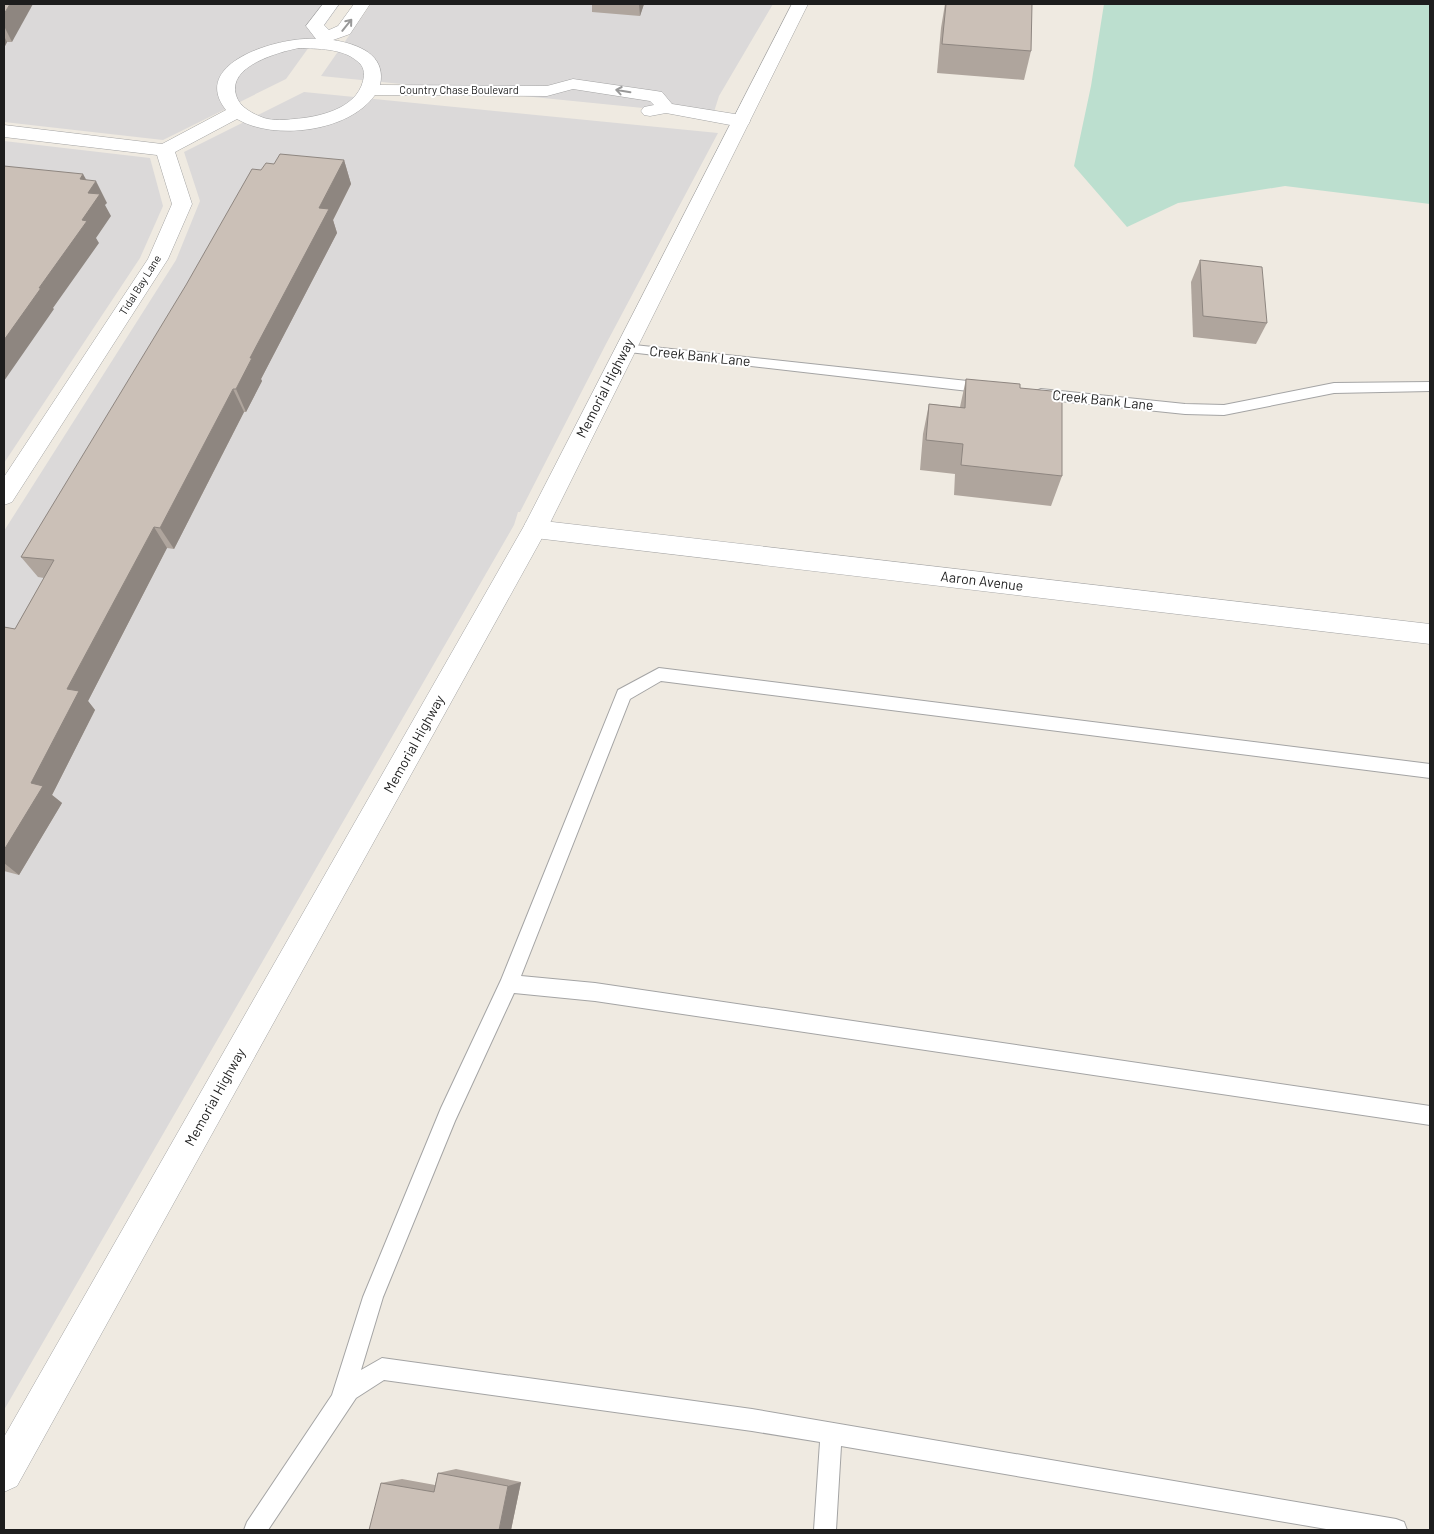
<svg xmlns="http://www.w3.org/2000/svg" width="1434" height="1534" font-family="Barlow,sans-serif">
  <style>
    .residential { fill: #dbd9d9 }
    .wetland { fill: #bcdfcf }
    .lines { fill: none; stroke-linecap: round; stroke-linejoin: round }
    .service-casing { stroke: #a4a4a4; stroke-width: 2 }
    .minor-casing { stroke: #a4a4a4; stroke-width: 1 }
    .tertiary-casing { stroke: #a4a4a4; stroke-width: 1 }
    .service { fill: #fff; fill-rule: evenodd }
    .minor { fill: #fff; fill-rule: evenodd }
    .tertiary { fill: #fff; fill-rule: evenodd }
    .wall { fill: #afa59d }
    .shaded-wall { fill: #8e8680 }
    .building { fill: #cbc0b7; stroke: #8e8680 }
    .oneway { stroke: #999 }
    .labels { text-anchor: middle; stroke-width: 4; stroke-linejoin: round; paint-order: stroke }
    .far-street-label { font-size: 11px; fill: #1d1d1d; stroke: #fff }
    .street-label { font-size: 14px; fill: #1d1d1d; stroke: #fff }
  </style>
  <rect width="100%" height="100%" fill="#efeae1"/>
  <g class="residential">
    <path d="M4 4H340L286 79 163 140 4 122Z"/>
    <path d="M371 4H773L719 96 713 115 321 76Z"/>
    <path d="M304 92 718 133 606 344 520 512H518L514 525 4 1410V531L176 260 200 201 184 152Z"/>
    <path d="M4 141 150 158 163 206 140 258 4 463Z"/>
  </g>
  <path class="wetland" d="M1104 4H1430V204L1285 186 1178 203 1127 227 1074 166 1091 86Z"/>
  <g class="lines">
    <g class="service-casing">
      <g id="service">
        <path d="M625 344 986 383 991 385 993 388 991 391 986 393 620 351 619 348 620 345Z"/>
        <path d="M1430 382V391L1334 393 1224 415 1185 414 1041 399 1036 397 1034 394 1036 391 1041 389 1185 404 1224 405 1334 383Z"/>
        <path d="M659 668 1430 764V778L661 681 630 699 521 976 595 983 1430 1106V1125L595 1001 514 993 455 1121 383 1297 361 1370 382 1358 752 1409 1396 1519 1404 1522 1407 1530H1332L841 1446 836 1530H814L820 1442 752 1431 384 1380 356 1398 268 1530H244L247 1522 332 1395 363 1297 441 1108 501 980 616 695 618 690Z"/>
      </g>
    </g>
    <g class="minor-casing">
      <g id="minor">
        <path d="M323 4H339L324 25 329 30 338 26 354 4H370L350 34 333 40C357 44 387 54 380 85L547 86 573 79 656 91 662 92 672 104 741 115 748 117 750 121 748 125 741 127 666 113 650 116 644 115 641 111 644 107 654 105 650 101 573 89 547 96 375 95C349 132 274 141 237 119L175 152 192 204 168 259 12 502 4 505V477L148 259 172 204 157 155 4 137V125L162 144 226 110C188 62 282 36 316 39L306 26ZM299 48C318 49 342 48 357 61 364 66 365 73 363 81 356 109 319 117 294 119 285 120 274 121 264 118 253 114 239 107 236 95 227 66 279 52 299 48Z"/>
        <path d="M535 520 1430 624V644L535 538 526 536 523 529 526 522Z"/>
      </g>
    </g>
    <g class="tertiary-casing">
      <path id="tertiary" d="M792 4H808L547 529 17 1486 4 1492V1437L524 526Z"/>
    </g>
    <use href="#service" class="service"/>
    <use href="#minor" class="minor"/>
    <use href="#tertiary" class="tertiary"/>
  </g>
  <g class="wall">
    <path d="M4 4 12 42H7L4 48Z"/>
    <path d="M592 4H644L640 16 592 12Z"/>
    <path d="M945 4 1031 51 1024 80 937 73 941 28Z"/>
    <path d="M344 160 351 184 333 220 337 233 261 379 262 381 246 412H244L174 549 167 548 88 701 95 710 52 795 62 803 19 875 4 871V627L15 629 44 578 38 577 21 557 261 170 274 164Z"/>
    <path d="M1200 260 1267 323 1256 344 1193 337 1191 282Z"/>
    <path d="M966 379 1020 388 1062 476 1051 506 954 495 955 474 920 470 923 434 929 404 960 407Z"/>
    <path d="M456 1469 521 1482 511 1530 381 1483 402 1479 435 1485 438 1473Z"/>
  </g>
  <g class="shaded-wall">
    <path d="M10 4H33L12 42 4 26V14Z"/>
    <path d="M639 4H644L640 16Z"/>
    <path d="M4 36 7 42 4 48Z"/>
    <path d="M344 160 351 184 333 220 337 233 261 379 262 381 246 412 236 389 319 208Z"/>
    <path d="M83 174 91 188 96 181 107 203 105 205 111 216 96 238 99 243 53 308 54 309 4 381V340L82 220 80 179Z"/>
    <path d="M233 389 244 412 174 549 160 528Z"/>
    <path d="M154 527 167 548 88 701 95 710 52 795 62 803 19 875 4 863V850L67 689Z"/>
    <path d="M521 1482 511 1530H499L508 1486Z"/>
  </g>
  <g class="building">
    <path d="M4 4H10L4 14Z"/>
    <path d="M946 4H1032L1031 51 942 44Z"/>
    <path d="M280 154 344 160 319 208 329 209 250 358H252L236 389H233L160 528 154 527 67 689 79 691 31 783 43 786 4 850V627L15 629 54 560 21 557 186 285 252 169 261 170 266 163 274 164Z"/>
    <path d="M4 166 83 174 80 179 96 181 88 193 100 194 82 220 87 221 39 288H41L4 340Z"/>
    <path d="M1200 260 1262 267 1267 323 1203 316Z"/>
    <path d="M966 379 1020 384V388L1062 392V476L961 465 963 444 926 440 929 404 965 408Z"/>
    <path d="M438 1473 508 1486 499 1530H369L381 1483 434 1492Z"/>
  </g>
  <defs><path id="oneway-shaft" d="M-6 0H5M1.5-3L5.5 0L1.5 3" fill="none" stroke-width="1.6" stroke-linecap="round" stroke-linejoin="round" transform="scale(1.25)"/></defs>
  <g class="oneway">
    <use href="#oneway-shaft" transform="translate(347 25) rotate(-51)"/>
    <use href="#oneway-shaft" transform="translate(623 91) rotate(-171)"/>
  </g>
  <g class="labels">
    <g class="far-street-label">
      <text x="459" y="94">Country Chase Boulevard</text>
      <text transform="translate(140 285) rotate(-58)" y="4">Tidal Bay Lane</text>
    </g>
    <g class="street-label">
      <text transform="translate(700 356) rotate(6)" y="5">Creek Bank Lane</text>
      <text transform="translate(605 388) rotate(-63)" y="5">Memorial Highway</text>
      <text transform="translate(1103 400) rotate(6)" y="5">Creek Bank Lane</text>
      <text transform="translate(982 581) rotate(7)" y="5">Aaron Avenue</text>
      <text transform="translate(414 744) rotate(-61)" y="5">Memorial Highway</text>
      <text transform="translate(215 1097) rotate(-61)" y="5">Memorial Highway</text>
    </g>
  </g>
  <rect width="1434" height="1534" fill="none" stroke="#1d1d1d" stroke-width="10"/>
</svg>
